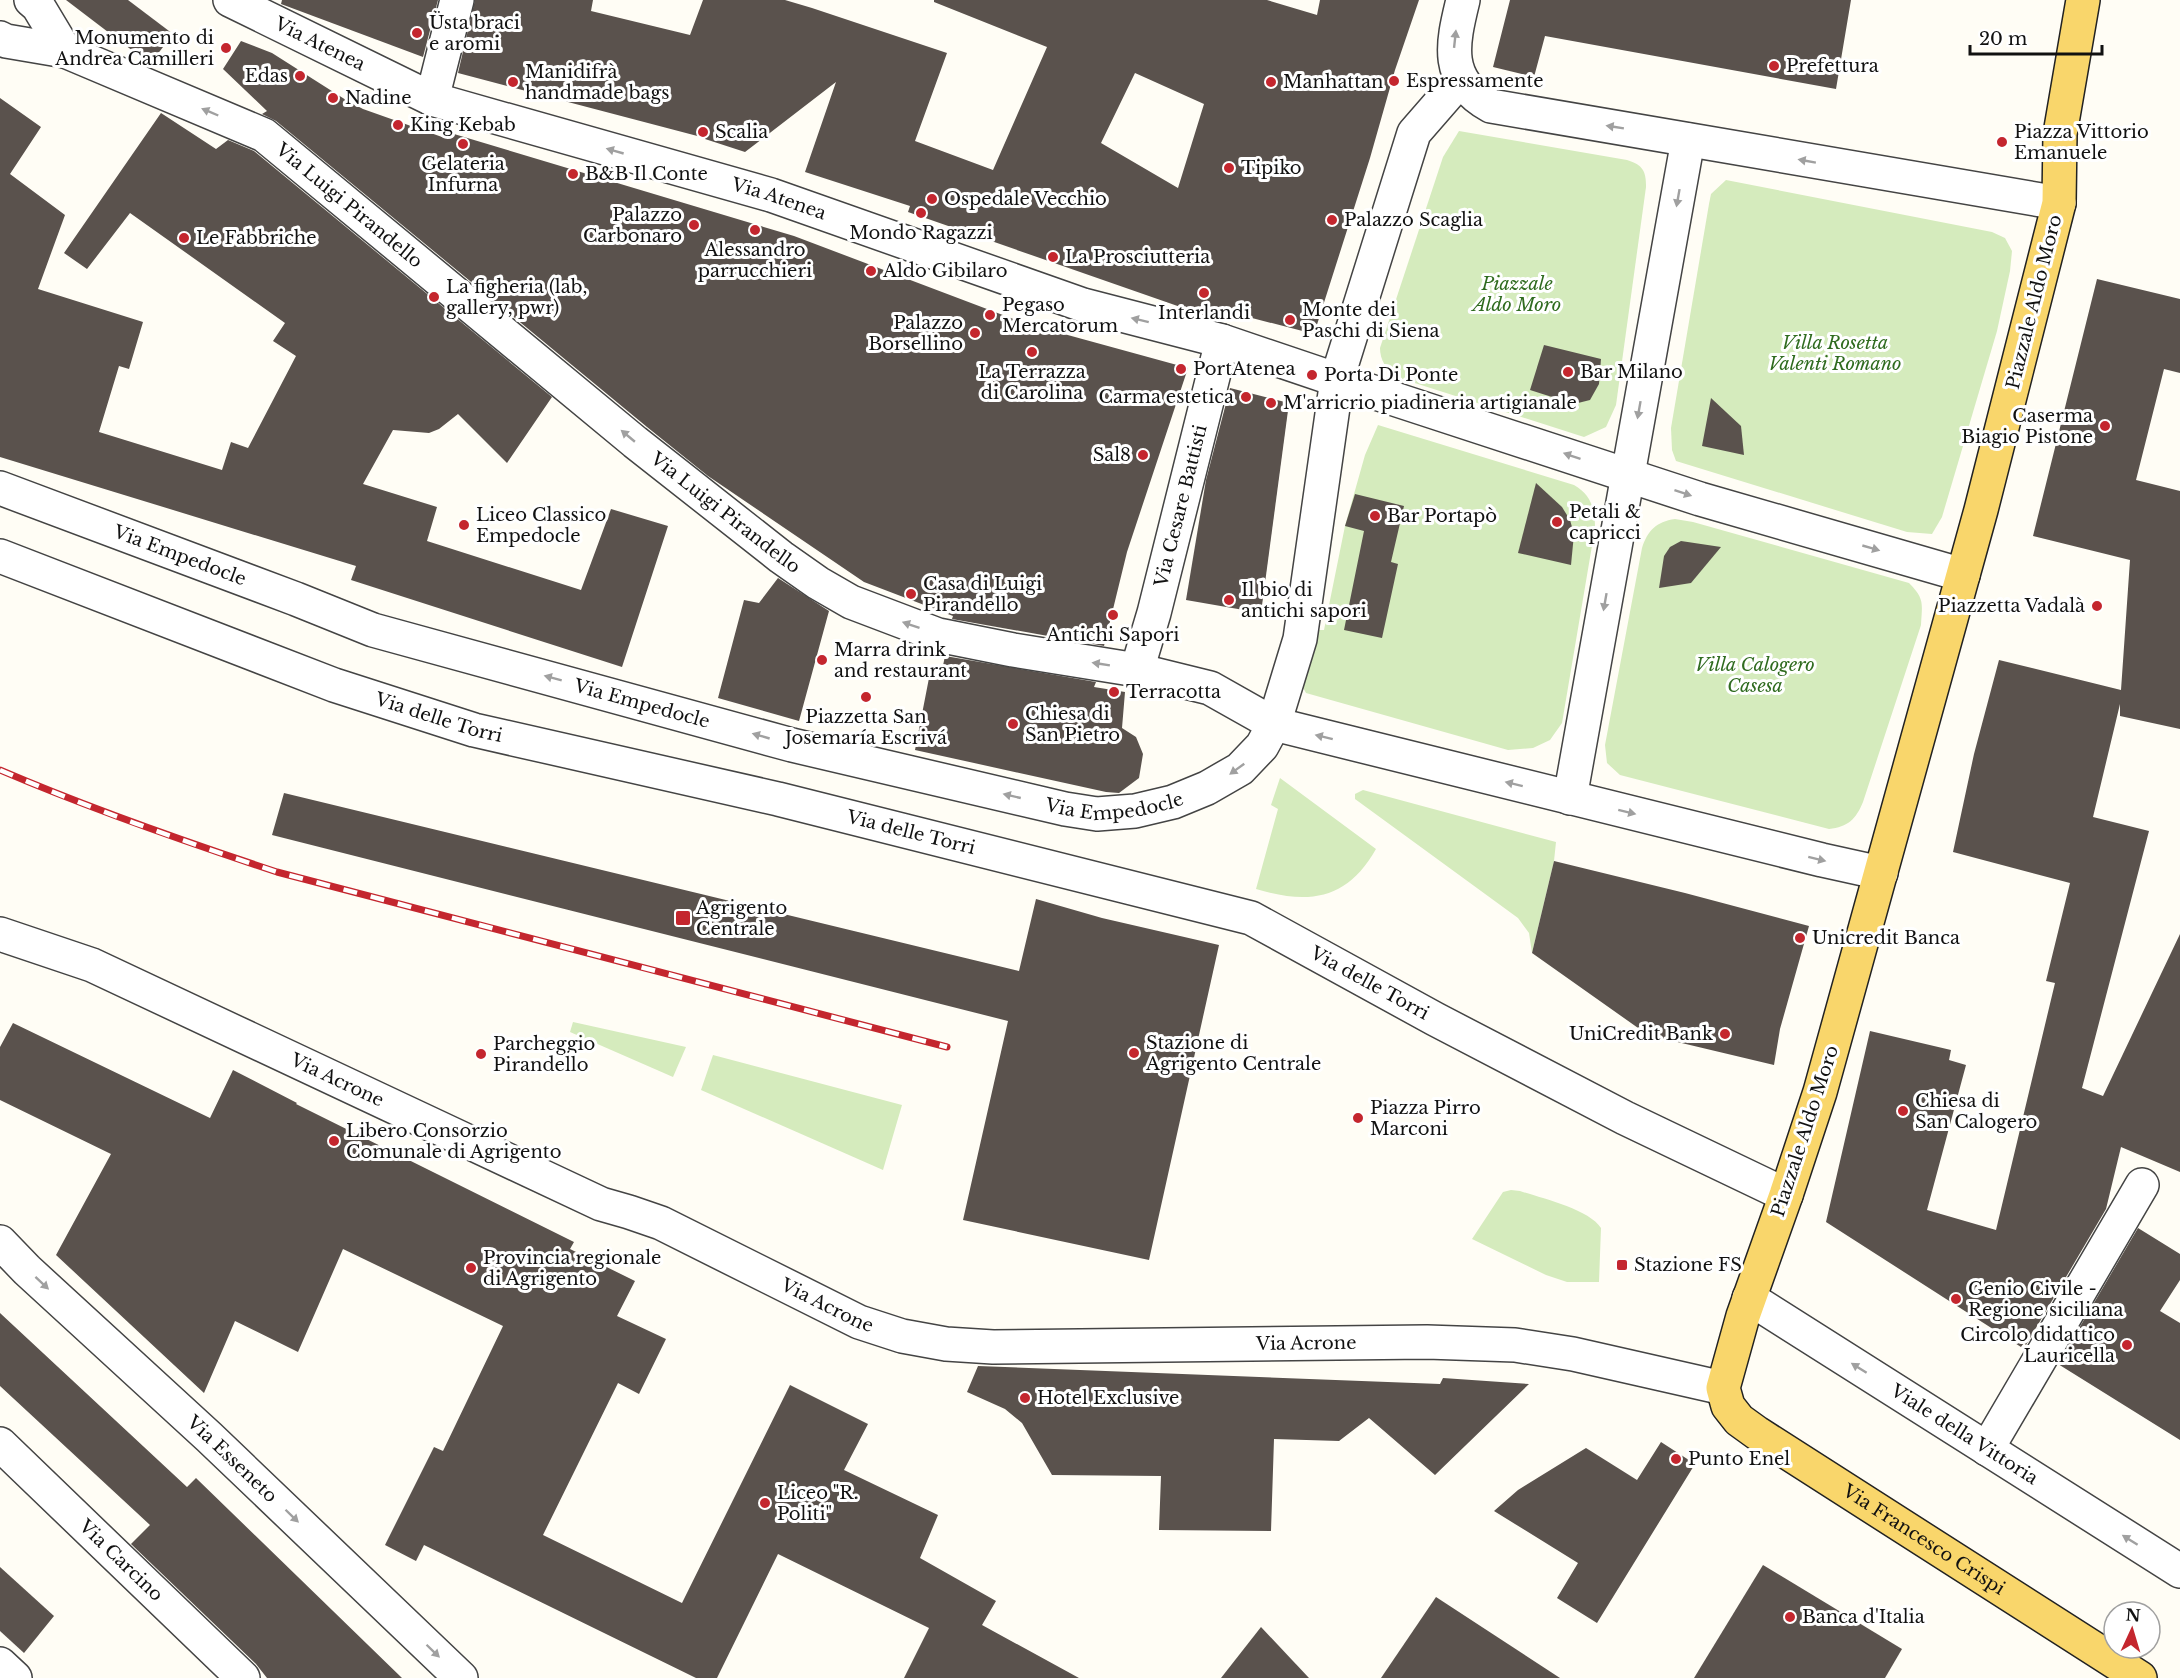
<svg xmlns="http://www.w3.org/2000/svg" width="2180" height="1678" font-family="'Libre Baskerville',serif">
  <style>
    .green { fill: #d5ebbd }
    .building { fill: #5a524d; fill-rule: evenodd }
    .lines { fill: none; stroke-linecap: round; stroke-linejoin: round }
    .minor-casing { stroke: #444; stroke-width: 36 }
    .major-casing { stroke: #222; stroke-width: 36 }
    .minor { stroke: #fff; stroke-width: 33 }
    .major { stroke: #f9d66b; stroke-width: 33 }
    .rail-casing { stroke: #c4262e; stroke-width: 7 }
    .rail { stroke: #fff; stroke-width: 4.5; stroke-dasharray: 14; stroke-linecap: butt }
    .oneway { fill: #a0a0a0 }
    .poi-dot { fill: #c4262e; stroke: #fff; stroke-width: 2 }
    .labels { text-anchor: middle; stroke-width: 6; stroke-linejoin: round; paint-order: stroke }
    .poi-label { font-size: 18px; fill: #111; stroke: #fff; text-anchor: start }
    .street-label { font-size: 18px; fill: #111; stroke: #fff }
    .park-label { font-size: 18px; font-style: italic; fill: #2f6b1f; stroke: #fff }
  </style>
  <rect width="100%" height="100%" fill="#fffdf5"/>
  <g class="green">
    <path d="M1459 131 1627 160C1643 165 1646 171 1646 187L1616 405 1606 427 1584 437 1396 377C1386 369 1380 360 1380 348L1443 157Z"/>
    <path d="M1726 180 1992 232 2005 238 2012 251 2010 271 1997 331 1942 517 1932 534 1907 532 1676 461 1672 450 1671 428 1709 204 1711 194Z"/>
    <path d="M1378 425 1574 485C1591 495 1595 508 1595 528L1562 723 1550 740 1533 748 1508 750 1306 693 1301 684 1308 630H1324L1345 526 1365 455Z"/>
    <path d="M1675 519 1693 522 1909 583C1925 599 1922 604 1921 625L1863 802C1856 819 1848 827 1829 829L1620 775 1607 763 1605 745 1642 548C1648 530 1656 522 1675 519Z"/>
    <path d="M1280 778 1376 849C1347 900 1309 905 1256 889L1278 809 1271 805Z"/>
    <path d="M1363 790 1556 842 1554 861 1532 953 1529 933 1518 918 1355 799V794Z"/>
    <path d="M573 1022 686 1047 673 1077 570 1032Z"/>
    <path d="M713 1055 902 1105 883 1170 701 1090Z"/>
    <path d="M1511 1190 1520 1191C1541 1198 1589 1209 1601 1228L1599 1282H1567L1546 1275 1472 1239 1503 1192Z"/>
  </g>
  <g class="building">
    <path d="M66 0H128L173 34 150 64Z"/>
    <path d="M282 0H438L423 57 281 4Z"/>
    <path d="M475 0H593L591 11 690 35 703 0H785L812 8 947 53 915 141 993 170 1047 47 934 2V0H1267L1317 15 1320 0H1419L1395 70 1370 158 1314 334 1229 312 1212 318 908 212 910 206 805 172 836 82 745 152 705 139V138L458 73ZM1135 73 1204 104 1178 188 1101 143Z"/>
    <path d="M1510 0H1851L1836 89 1545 36 1534 77 1493 67Z"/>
    <path d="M241 41 272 53 346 100 363 109 442 137 444 131 794 236 1024 323 1188 368 1127 552 1104 646 952 619 953 616 864 582 708 476 647 427 276 121 262 114 267 111 223 69Z"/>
    <path d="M0 98 41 127 10 174 65 215 38 289 143 322 129 369 119 366 99 432 222 470 231 442 248 448 296 356 273 341 285 323 130 213 87 269 64 253 161 113 216 149 228 140 254 151 552 397 507 463 458 414 439 429 429 433 393 430 363 484 437 507 427 541 581 590 611 509 668 526 622 667 351 580 356 566 0 457Z"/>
    <path d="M2097 279 2180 299V373L2164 369 2136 480 2180 491V729L2120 716V704L2093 817 2149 831 2082 1088 2103 1096 2180 934V1172L2121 1147 2106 1209 2026 1345 2024 1343 2021 1347 1826 1222 1870 1031 1951 1050 1949 1060 1966 1065 1927 1210 1996 1230 2055 983 2046 981 2070 883 1953 852 1974 754 1999 660 2121 690 2130 560 2033 536Z"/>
    <path d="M1544 345 1601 359 1599 384 1590 400 1574 404 1530 390Z"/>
    <path d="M1230 388 1289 403 1261 613 1186 600 1206 480Z"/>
    <path d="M1711 398 1741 426 1744 455 1702 446Z"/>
    <path d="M1536 483 1562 507 1570 520 1574 534 1571 565 1518 553Z"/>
    <path d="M1355 494 1404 506 1391 562 1398 564 1382 638 1344 630 1364 531 1345 526Z"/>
    <path d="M1681 541 1721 547 1691 583 1659 588 1664 556 1670 547Z"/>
    <path d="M778 578 829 611 799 721 718 698 744 600 759 603Z"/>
    <path d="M945 656 1096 682 1094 687 1125 692 1122 728 1136 737 1143 754 1139 778 1119 793 1106 792 915 750 929 678 940 680Z"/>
    <path d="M284 793 1019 971 1036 899 1102 918 1219 945 1149 1260 963 1220 1008 1021 272 835Z"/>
    <path d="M1554 861 1685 893 1809 926 1780 1029 1774 1065 1648 1035 1532 953Z"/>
    <path d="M13 1023 210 1118 233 1070 297 1103 296 1104 574 1242 570 1249 635 1281 617 1316 666 1339 639 1394 618 1383 543 1535 682 1603 790 1385 868 1424 844 1470 938 1515 920 1558 996 1601 982 1625 1079 1678H904L929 1628 778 1554 717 1678H696L424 1545 416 1561 385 1545 434 1447 443 1451 503 1326 343 1249 298 1352 235 1321 204 1393 56 1255 111 1154 0 1100V1047Z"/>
    <path d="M2138 1228 2180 1254V1280L2160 1311 2180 1323V1440L2058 1364Z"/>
    <path d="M0 1313 187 1487 196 1478 402 1678H267L256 1664 131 1544 150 1525 0 1386Z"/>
    <path d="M978 1366 1440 1384 1443 1378 1529 1384 1435 1475 1369 1418 1339 1441 1274 1439 1271 1531 1159 1530 1161 1476 1052 1475 1022 1423 1005 1409 967 1392Z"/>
    <path d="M1661 1442 1695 1464 1597 1623 1557 1598 1578 1563 1494 1511 1518 1490 1586 1448 1637 1480Z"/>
    <path d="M1763 1565 1902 1649 1885 1678H1694Z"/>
    <path d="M0 1567 54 1616 24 1653 0 1631Z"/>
    <path d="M1436 1597 1560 1678H1381Z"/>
    <path d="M1261 1627 1309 1678H1221Z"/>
  </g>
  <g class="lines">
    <g class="minor-casing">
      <g id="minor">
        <path d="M31 0 38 6 65 51"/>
        <path id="s1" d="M230 0 432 99 771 195 1083 305 1222 341 1376 393 1700 499 1963 575"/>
        <path d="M1463 0C1452 45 1444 80 1491 106L2059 203"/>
        <path id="s2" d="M0 38 6 41 65 51 264 135 635 442 781 557 818 583 851 602 938 635 1013 650 1137 670 1210 688 1274 724 1822 860 1881 873"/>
        <path d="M432 99 457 0"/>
        <path id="s3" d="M0 488 296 599 373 630 792 745 1065 809 1097 814 1135 811 1173 802 1207 788 1240 769 1262 746 1274 724 1300 639 1337 379 1414 133 1461 79"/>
        <path id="s4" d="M0 556 334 685 474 730 778 799 1251 918 1435 1019 1625 1118 1786 1195"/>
        <path id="s5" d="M1137 670 1154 613 1222 341"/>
        <path d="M1570 798 1688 140"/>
        <path id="s6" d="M0 934 92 965 601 1204 629 1212 661 1223 859 1322 902 1336 946 1344 993 1347 1427 1342 1515 1345 1573 1354 1723 1388"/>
        <path id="s7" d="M0 1242 27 1270 209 1437 461 1678"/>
        <path id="s8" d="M1749 1298 2180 1571"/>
        <path id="s9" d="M0 1444 243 1678"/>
        <path d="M1987 1449 2142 1185"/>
        <path d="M0 1664 15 1678"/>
      </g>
    </g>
    <g class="major-casing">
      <g id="major">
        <path id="s10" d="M2083 0 2060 134 2059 203 1981 510 1820 1092 1786 1195 1743 1316 1723 1388 1728 1406 1739 1420 1757 1433 2140 1678"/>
      </g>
    </g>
    <use href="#minor" class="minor"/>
    <use href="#major" class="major"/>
    <g class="rail-casing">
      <path id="rail" d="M0 770C91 809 183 841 277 872L947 1047"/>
    </g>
    <use href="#rail" class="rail"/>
  </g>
  <defs><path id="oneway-solid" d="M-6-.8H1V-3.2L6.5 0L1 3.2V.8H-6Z" transform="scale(1.5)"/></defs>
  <g class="oneway">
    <use href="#oneway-solid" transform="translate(1455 39) rotate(-84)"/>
    <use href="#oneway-solid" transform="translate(210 112) rotate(-157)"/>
    <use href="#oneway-solid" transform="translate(1615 127) rotate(-171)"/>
    <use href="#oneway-solid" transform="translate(615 151) rotate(-164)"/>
    <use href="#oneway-solid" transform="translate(1807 161) rotate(-170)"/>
    <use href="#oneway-solid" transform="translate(1678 198) rotate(100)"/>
    <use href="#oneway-solid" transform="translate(1140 320) rotate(-166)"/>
    <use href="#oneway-solid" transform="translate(1639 410) rotate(100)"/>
    <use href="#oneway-solid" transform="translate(628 436) rotate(-140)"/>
    <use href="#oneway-solid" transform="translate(1572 456) rotate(-161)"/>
    <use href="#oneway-solid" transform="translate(1683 493) rotate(18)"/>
    <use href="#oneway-solid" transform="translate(1871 548) rotate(16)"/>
    <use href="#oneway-solid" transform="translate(1605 602) rotate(100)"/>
    <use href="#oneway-solid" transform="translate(911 625) rotate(-161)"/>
    <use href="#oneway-solid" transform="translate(1101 664) rotate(-171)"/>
    <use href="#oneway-solid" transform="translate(553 678) rotate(-165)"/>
    <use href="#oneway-solid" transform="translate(761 736) rotate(-164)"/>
    <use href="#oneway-solid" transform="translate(1324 737) rotate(-166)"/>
    <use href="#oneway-solid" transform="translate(1237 769) rotate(144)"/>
    <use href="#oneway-solid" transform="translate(1514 784) rotate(-166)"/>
    <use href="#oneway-solid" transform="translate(1012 796) rotate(-167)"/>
    <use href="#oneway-solid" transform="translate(1627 812) rotate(14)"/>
    <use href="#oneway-solid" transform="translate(1817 859) rotate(14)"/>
    <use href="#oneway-solid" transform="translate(42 1283) rotate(43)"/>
    <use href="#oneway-solid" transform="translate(1859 1368) rotate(-148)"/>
    <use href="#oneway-solid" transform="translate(292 1516) rotate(44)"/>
    <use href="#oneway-solid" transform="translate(2130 1540) rotate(-148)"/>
    <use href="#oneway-solid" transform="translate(433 1651) rotate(44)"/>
  </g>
  <g class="poi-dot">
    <circle cx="417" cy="33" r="6"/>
    <circle cx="226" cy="48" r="6"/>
    <circle cx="1774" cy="66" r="6"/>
    <circle cx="300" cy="76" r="6"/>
    <circle cx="1394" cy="81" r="6"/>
    <circle cx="513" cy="82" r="6"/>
    <circle cx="1271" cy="82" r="6"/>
    <circle cx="333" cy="98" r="6"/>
    <circle cx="398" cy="125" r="6"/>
    <circle cx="703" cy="132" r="6"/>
    <circle cx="2002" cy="142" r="6"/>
    <circle cx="463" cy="144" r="6"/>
    <circle cx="1229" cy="168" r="6"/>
    <circle cx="573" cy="174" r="6"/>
    <circle cx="932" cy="199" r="6"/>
    <circle cx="921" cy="213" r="6"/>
    <circle cx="1332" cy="220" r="6"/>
    <circle cx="694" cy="225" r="6"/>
    <circle cx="755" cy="230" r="6"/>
    <circle cx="184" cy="238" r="6"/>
    <circle cx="1053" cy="257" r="6"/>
    <circle cx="871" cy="271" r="6"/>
    <circle cx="1204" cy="293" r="6"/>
    <circle cx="434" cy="297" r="6"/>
    <circle cx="990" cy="315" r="6"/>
    <circle cx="1290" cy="320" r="6"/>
    <circle cx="975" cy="333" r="6"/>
    <circle cx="1032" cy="352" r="6"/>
    <circle cx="1181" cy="369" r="6"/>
    <circle cx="1568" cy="372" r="6"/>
    <circle cx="1312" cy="375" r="6"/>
    <circle cx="1246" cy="397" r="6"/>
    <circle cx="1271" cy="403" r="6"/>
    <circle cx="2105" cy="426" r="6"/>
    <circle cx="1143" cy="455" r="6"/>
    <circle cx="1375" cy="516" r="6"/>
    <circle cx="1557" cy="522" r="6"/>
    <circle cx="464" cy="525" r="6"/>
    <circle cx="911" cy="594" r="6"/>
    <circle cx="1229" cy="600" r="6"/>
    <circle cx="2097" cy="606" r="6"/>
    <circle cx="1113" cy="615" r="6"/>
    <circle cx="822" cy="660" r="6"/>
    <circle cx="1114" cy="692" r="6"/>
    <circle cx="866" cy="697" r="6"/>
    <circle cx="1013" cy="724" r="6"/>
    <rect x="675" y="910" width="16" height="16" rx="3"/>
    <circle cx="1800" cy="938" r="6"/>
    <circle cx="1725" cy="1034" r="6"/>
    <circle cx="1134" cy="1053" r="6"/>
    <circle cx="481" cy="1054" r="6"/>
    <circle cx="1903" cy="1111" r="6"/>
    <circle cx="1358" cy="1118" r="6"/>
    <circle cx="334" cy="1141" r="6"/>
    <rect x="1616" y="1259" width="12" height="12" rx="3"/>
    <circle cx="471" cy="1268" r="6"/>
    <circle cx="1956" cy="1299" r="6"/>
    <circle cx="2127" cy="1345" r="6"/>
    <circle cx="1025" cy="1398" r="6"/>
    <circle cx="1676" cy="1459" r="6"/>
    <circle cx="765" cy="1503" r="6"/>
    <circle cx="1790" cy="1617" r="6"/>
  </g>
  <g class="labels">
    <g class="poi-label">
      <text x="429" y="29">Üsta braci<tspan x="429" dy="21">e aromi</tspan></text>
      <text x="214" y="44" text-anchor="end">Monumento di<tspan x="214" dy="21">Andrea Camilleri</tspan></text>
      <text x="1786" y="72">Prefettura</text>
      <text x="525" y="78">Manidifrà<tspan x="525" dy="21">handmade bags</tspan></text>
      <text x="288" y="82" text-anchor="end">Edas</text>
      <text x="1406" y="87">Espressamente</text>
      <text x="1283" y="88">Manhattan</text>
      <text x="345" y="104">Nadine</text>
      <text x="410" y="131">King Kebab</text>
      <text x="715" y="138">Scalia</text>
      <text x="2014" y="138">Piazza Vittorio<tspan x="2014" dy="21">Emanuele</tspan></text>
      <text x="463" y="170" text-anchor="middle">Gelateria<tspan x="463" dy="21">Infurna</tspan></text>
      <text x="1241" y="174">Tipiko</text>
      <text x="585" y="180">B&amp;B Il Conte</text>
      <text x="944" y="205">Ospedale Vecchio</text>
      <text x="682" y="221" text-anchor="end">Palazzo<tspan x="682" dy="21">Carbonaro</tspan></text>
      <text x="1344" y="226">Palazzo Scaglia</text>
      <text x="921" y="239" text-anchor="middle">Mondo Ragazzi</text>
      <text x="196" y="244">Le Fabbriche</text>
      <text x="755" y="256" text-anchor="middle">Alessandro<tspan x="755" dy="21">parrucchieri</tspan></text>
      <text x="1065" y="263">La Prosciutteria</text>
      <text x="883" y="277">Aldo Gibilaro</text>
      <text x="446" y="293">La figheria (lab,<tspan x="446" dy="21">gallery, pwr)</tspan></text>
      <text x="1002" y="311">Pegaso<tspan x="1002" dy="21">Mercatorum</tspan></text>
      <text x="1302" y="316">Monte dei<tspan x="1302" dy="21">Paschi di Siena</tspan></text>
      <text x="1204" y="319" text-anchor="middle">Interlandi</text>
      <text x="963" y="329" text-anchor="end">Palazzo<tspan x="963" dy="21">Borsellino</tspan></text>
      <text x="1193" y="375">PortAtenea</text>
      <text x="1032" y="378" text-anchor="middle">La Terrazza<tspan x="1032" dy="21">di Carolina</tspan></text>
      <text x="1580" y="378">Bar Milano</text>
      <text x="1324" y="381">Porta Di Ponte</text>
      <text x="1234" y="403" text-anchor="end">Carma estetica</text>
      <text x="1283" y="409">M'arricrio piadineria artigianale</text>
      <text x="2093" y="422" text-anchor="end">Caserma<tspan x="2093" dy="21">Biagio Pistone</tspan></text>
      <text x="1131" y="461" text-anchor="end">Sal8</text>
      <text x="1569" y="518">Petali &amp;<tspan x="1569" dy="21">capricci</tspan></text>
      <text x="476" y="521">Liceo Classico<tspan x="476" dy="21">Empedocle</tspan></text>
      <text x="1387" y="522">Bar Portapò</text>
      <text x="923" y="590">Casa di Luigi<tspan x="923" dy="21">Pirandello</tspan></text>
      <text x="1241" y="596">Il bio di<tspan x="1241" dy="21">antichi sapori</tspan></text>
      <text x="2085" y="612" text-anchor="end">Piazzetta Vadalà</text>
      <text x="1113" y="641" text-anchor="middle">Antichi Sapori</text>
      <text x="834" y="656">Marra drink<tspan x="834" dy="21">and restaurant</tspan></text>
      <text x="1126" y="698">Terracotta</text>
      <text x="1025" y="720">Chiesa di<tspan x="1025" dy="21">San Pietro</tspan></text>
      <text x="866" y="723" text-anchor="middle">Piazzetta San<tspan x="866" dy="21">Josemaría Escrivá</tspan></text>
      <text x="696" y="914">Agrigento<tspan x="696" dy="21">Centrale</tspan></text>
      <text x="1812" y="944">Unicredit Banca</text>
      <text x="1713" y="1040" text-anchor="end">UniCredit Bank</text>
      <text x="1146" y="1049">Stazione di<tspan x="1146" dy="21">Agrigento Centrale</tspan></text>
      <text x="493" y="1050">Parcheggio<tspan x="493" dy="21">Pirandello</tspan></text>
      <text x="1915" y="1107">Chiesa di<tspan x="1915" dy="21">San Calogero</tspan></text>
      <text x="1370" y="1114">Piazza Pirro<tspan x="1370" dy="21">Marconi</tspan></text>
      <text x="346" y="1137">Libero Consorzio<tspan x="346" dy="21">Comunale di Agrigento</tspan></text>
      <text x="483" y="1264">Provincia regionale<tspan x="483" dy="21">di Agrigento</tspan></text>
      <text x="1634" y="1271">Stazione FS</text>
      <text x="1968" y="1295">Genio Civile -<tspan x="1968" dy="21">Regione siciliana</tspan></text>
      <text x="2115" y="1341" text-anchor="end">Circolo didattico<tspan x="2115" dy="21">Lauricella</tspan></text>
      <text x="1037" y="1404">Hotel Exclusive</text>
      <text x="1688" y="1465">Punto Enel</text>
      <text x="777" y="1499">Liceo "R.<tspan x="777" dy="21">Politi"</tspan></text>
      <text x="1802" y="1623">Banca d'Italia</text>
    </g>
    <g class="street-label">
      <text dy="6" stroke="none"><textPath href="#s1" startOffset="100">Via Atenea</textPath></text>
      <text dy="6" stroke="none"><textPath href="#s1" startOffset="586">Via Atenea</textPath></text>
      <text dy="6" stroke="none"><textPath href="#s2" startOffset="393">Via Luigi Pirandello</textPath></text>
      <text transform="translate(2034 302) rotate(-76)" y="6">Piazzale Aldo Moro</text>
      <text dy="6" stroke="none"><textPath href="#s5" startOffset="170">Via Cesare Battisti</textPath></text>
      <text dy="6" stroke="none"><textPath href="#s2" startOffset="879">Via Luigi Pirandello</textPath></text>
      <text dy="6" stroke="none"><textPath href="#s3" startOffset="192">Via Empedocle</textPath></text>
      <text dy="6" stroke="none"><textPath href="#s3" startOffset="678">Via Empedocle</textPath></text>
      <text dy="6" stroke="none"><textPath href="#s4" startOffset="468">Via delle Torri</textPath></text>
      <text dy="6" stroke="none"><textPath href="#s3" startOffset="1164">Via Empedocle</textPath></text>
      <text dy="6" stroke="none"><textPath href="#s4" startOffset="954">Via delle Torri</textPath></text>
      <text dy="6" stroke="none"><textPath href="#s4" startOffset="1440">Via delle Torri</textPath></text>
      <text dy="6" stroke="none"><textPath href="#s6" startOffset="368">Via Acrone</textPath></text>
      <text transform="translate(1805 1131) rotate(-72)" y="6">Piazzale Aldo Moro</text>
      <text dy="6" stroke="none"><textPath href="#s6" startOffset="908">Via Acrone</textPath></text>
      <text dy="6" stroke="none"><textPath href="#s6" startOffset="1394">Via Acrone</textPath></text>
      <text dy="6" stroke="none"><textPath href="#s8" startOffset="255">Viale della Vittoria</textPath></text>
      <text dy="6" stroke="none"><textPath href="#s7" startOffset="318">Via Esseneto</textPath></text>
      <text dy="6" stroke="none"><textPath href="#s10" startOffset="1694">Via Francesco Crispi</textPath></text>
      <text dy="6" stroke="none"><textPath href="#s9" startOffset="168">Via Carcino</textPath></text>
    </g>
    <g class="park-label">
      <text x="1517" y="290">Piazzale<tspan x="1517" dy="21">Aldo Moro</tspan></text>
      <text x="1835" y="349">Villa Rosetta<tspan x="1835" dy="21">Valenti Romano</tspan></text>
      <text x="1755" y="671">Villa Calogero<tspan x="1755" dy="21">Casesa</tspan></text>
    </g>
  </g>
  <g transform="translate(2132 1630) rotate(4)"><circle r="28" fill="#ffffff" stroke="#a0a0a0" stroke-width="1.5"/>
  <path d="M0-4.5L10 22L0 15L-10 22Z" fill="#c4262e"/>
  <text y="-9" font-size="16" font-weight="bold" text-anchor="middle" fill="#111111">N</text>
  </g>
  <path d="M1970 45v9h132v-9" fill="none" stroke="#111111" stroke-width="3"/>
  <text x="1979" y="45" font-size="18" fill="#111111" stroke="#ffffff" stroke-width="4.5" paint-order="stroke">20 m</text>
</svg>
